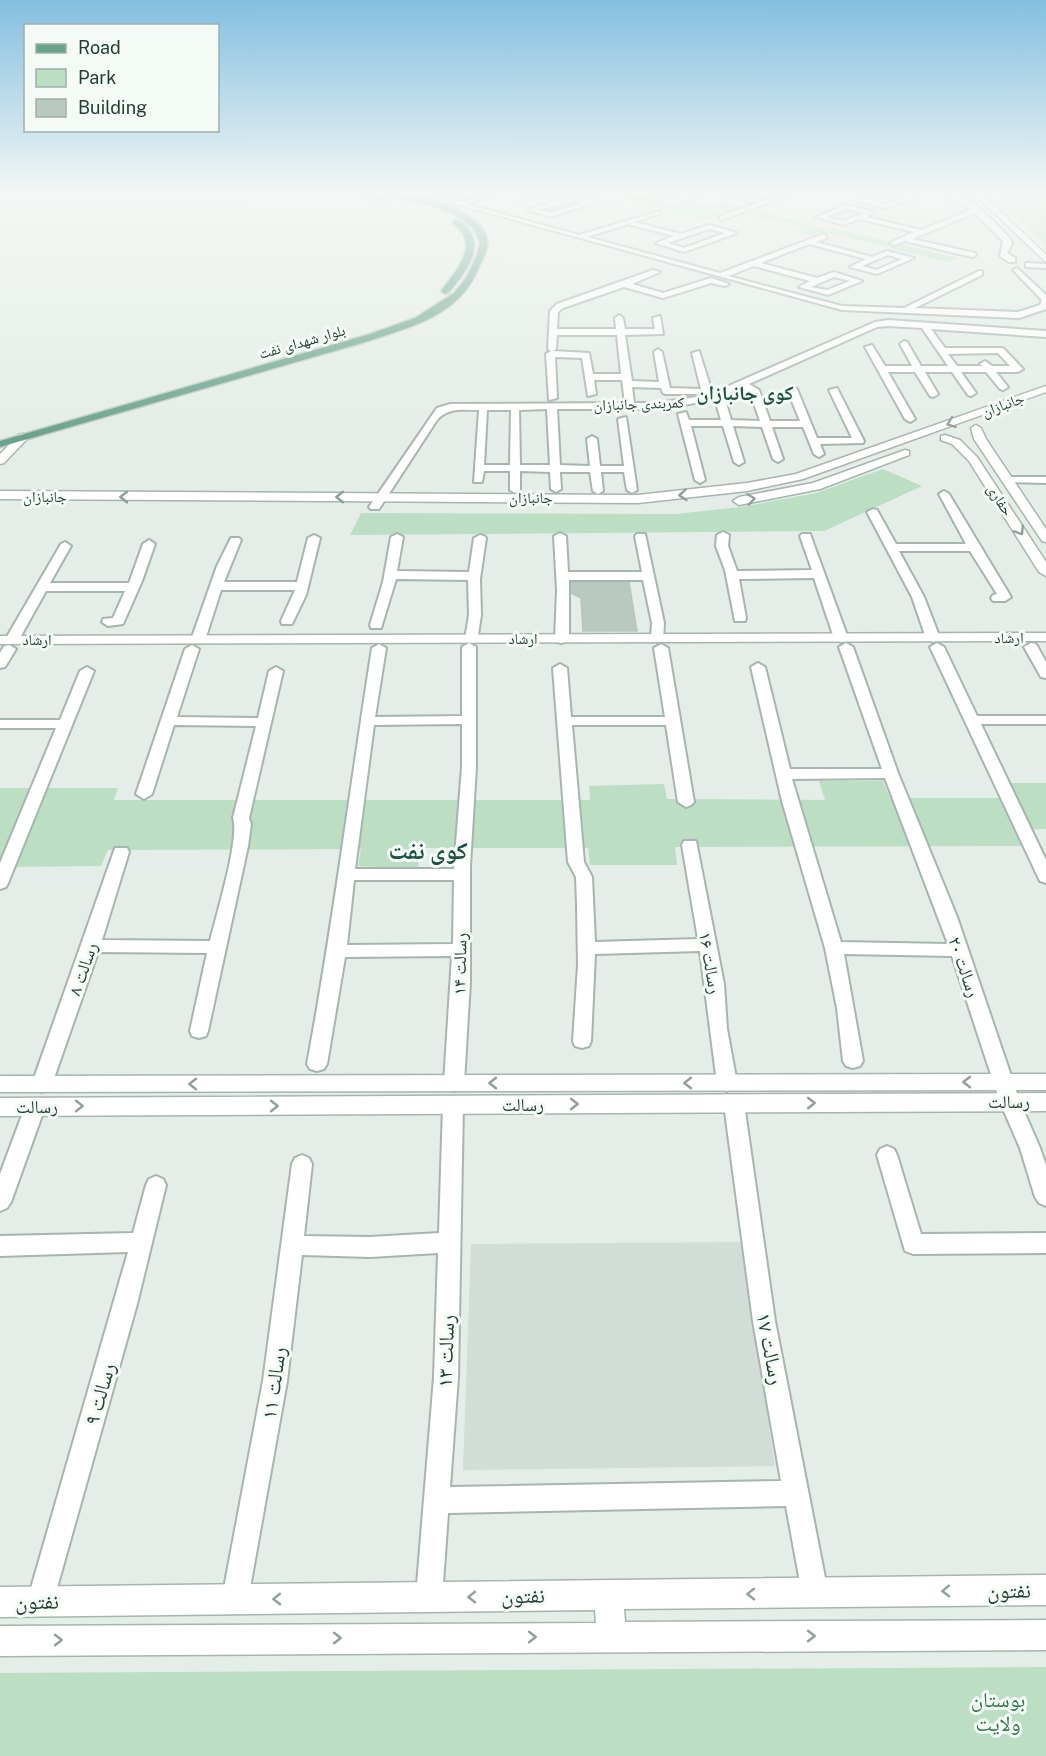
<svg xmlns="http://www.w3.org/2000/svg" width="1046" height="1756" font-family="'Public Sans','Noto Naskh Arabic',sans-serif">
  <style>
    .built { fill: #d2ddd7 }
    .green { fill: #bcdec2 }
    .building { fill: #b9c8c1; stroke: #b6c7be; stroke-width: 1.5 }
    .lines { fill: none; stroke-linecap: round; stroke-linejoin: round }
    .minor-casing { stroke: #a6b5af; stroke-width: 4 }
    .tertiary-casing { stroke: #a6b5af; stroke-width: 3 }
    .primary-casing { stroke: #c1c9c6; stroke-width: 3 }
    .minor { fill: #fff; fill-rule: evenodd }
    .tertiary { fill: #fff; fill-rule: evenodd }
    .primary { fill: #68a38e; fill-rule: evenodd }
    .oneway { stroke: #919f9a }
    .labels { text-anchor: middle; stroke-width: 6; stroke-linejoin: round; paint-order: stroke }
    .far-street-label { font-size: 15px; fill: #233f35; stroke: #f4faf6 }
    .street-label { font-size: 18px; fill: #233f35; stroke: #f4faf6 }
    .far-district-label { font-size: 20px; font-weight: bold; fill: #1e5240; stroke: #f4faf6 }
    .near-street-label { font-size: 21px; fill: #233f35; stroke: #f4faf6 }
    .near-park-label { font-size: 21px; fill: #2c7742; stroke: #f4faf6 }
    .district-label { font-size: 24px; font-weight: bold; fill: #1e5240; stroke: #f4faf6 }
  </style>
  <rect width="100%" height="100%" fill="#e4ede8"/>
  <g class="built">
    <path d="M990 191H1046V246Z"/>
    <path d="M742 1242 775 1466 463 1470 471 1244Z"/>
  </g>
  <g class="green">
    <path d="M592 191H621L678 205 688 202 707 206 720 202 745 208 712 217 713 218 708 220Z"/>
    <path d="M756 211 830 230 833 228 957 258 948 262 825 232 813 236 796 232 805 227 748 214Z"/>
    <path d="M883 469 922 486 824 531 350 535 361 513 676 514 741 507 816 493Z"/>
    <path d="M819 781H883L890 798H1017L1010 783H1046V829L1016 830 1022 846 675 847 677 865H590L588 848H420L418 869 358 866 361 849 108 850 101 866 0 867V788H118L114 800H590L589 786 664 784 667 799 825 800Z"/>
    <path d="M1046 1667V1756H0V1673Z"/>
  </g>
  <path class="building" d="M571 582H629L637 631H583L581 598 571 593Z"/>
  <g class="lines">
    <g class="minor-casing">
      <g id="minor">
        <path d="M409 191C426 191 441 200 457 201 472 202 489 191 505 191L466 204 579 235 660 211V213L635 222 681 234 709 225 737 233 684 252 656 243 674 236 628 224 587 237 720 273 824 234 827 238 816 242 872 257 887 251 914 258 877 274 850 267 866 259 809 244 761 263 817 278 834 272 862 281 828 295 799 287 810 281 754 266 728 276 842 306 904 308 979 271H982V275L915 308 1018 312 1040 305 1042 300 1013 270 1017 268 1046 295V309L1019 318 842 310ZM709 229 725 233 684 248 668 243ZM888 255 902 259 876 270 862 266ZM834 277 850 281 827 290 811 287Z"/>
        <path d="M506 191C523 191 543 202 557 201 574 199 581 192 598 201L551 217 528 210 548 203ZM578 199 587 201 551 213 539 210Z"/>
        <path d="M624 191H636L673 201 700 191H723L764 201 791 191H802L721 220 719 217 757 203 710 192 673 205Z"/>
        <path d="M884 191H896L916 197 887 208 860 201ZM889 194 905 197 887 204 871 201Z"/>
        <path d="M939 191C968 191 993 220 1011 240L1012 244 1007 253 1015 258V262H1009L1000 256 1003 241 975 213 912 239 975 253 976 255 972 257 905 241 894 245 890 243 914 232 859 219 844 225 816 217 846 205 874 212 866 217 921 230 971 210ZM847 209 864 213 843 221 826 217Z"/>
        <path d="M1026 263 1046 264V268L1026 267Z"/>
        <path d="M653 270 660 272 632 284 663 293 711 278 729 284 725 286 711 283 663 298 624 287 563 308 558 312 557 329H616L615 318 619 315 623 318 625 329H655L653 318 660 316 663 334 625 335 632 381 659 382 654 352 658 349 662 352 670 388 701 389 692 353 699 351 712 392 710 394H666L663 393 661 388 632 387 634 403H659L708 395 875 322 888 320 1046 331V337L931 329 945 348H1003L1023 369 1018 372H996L1008 387 1003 390 1000 389 986 372H961L976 393 971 396 968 395 952 372H925L938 394 933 397 930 396 915 372H888L915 419 910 422 905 419 865 347 872 345 885 366H912L900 344 904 341 907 342 921 366H948L922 328 888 326 877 327 749 384 759 390 770 421H800L787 389 792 386 797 389 817 438H852L829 390 837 388 864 441 863 443 820 444 824 454 819 457 814 454 803 427H772L783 459 778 462 773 459 762 427 733 426 744 462 739 465 734 462 723 426H691L705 480 700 483 695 480 678 414 686 412 689 420H721L716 403 721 400 726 403 731 420 760 421 750 392 741 388 713 400 659 409H557L560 465 590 466 587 439 592 436 597 439 600 466H624L618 419 626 417 637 490 632 493 627 490 624 472H601L603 491 598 494 593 491 590 472H560L561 489 556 492 551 489 550 472 520 471V490L515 493 510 490V471H484L482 482H474L479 410C463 410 448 407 437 420L379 509H371L369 507 437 408 450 404 625 403 622 380H594L596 394 588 396 582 358 555 357 557 398 549 400 546 354 551 351 548 349 550 311 557 304ZM557 335H617L621 374H593L589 353 553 351 556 349ZM998 353 1010 366H992L985 361 980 364 982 366H957L948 354ZM547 409 550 465H520L519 410ZM487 410H511L510 465H484Z"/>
        <path d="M1007 477H1046V483L1003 482V478Z"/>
        <path d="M944 491 949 494 1011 597 1005 601H993L991 598 993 595 997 594 970 551H899L924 597 940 638 933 642 926 638 912 597 867 512 873 509 877 510 896 544H966L939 494Z"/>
        <path d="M723 532 729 535 728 546 737 571 812 570 800 536 802 534H810L848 638 846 641 841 642 834 638 814 578 739 579 746 618 745 621H735L725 570 716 546 717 535Z"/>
        <path d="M560 533 566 536 568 572H642L635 536 637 534H645L664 623 663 641 658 642 651 638 652 623 643 580H569V639L562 643 557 642 555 639 557 590 554 536Z"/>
        <path d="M397 534 403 537 397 571 469 572 474 538 480 535 484 536 486 538 480 579 481 615 477 642 472 643 465 639 469 615 468 580 396 579 382 625 381 628H371L370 625 383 582 391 537Z"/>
        <path d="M314 535 320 538 306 595 292 624H282L281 621 295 590H221L205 640 203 643H193L191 640 217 566 231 538H239L241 540 224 582H297L308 538Z"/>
        <path d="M149 540 155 544 142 581 123 624 108 626 102 622 103 619 113 618 125 591H46L17 643H7L5 640 61 544 65 542 71 546 50 583H129L143 544Z"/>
        <path d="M469 643 476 647V767L470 866V982L464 1083 461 1088 454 1091 447 1088 444 1083 452 956 345 957 327 1064 324 1069 317 1071 310 1069 307 1064C333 926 350 787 372 648L379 644 386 648 375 717 462 716V647ZM462 724V767L454 869H355L374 725ZM354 880H454L453 944 347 945Z"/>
        <path d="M846 643 853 647 898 773 957 917 1020 1102 1040 1148 1046 1165V1206L1039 1203 1035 1197 1020 1148 1000 1102 952 956 844 954 863 1061 860 1066 853 1068 846 1066 843 1061 837 1008 825 948 782 801 751 667 758 663 765 667 790 769H882L839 647ZM885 778 948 944 841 942 792 779Z"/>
        <path d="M937 643 944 647 977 716H1046V724H981L1046 860V883L1040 881 1038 877 930 647Z"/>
        <path d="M1031 643 1036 644 1046 662V678L1041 677 1024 647Z"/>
        <path d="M661 644 668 648 694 802 691 805 686 807 678 802 666 725H572L584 862 592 877 595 942 698 939 682 845 684 841H696L724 984 727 1029 737 1083 734 1088 727 1091 720 1088 717 1083 700 951 595 954 591 1041 589 1046 582 1048 575 1046 573 1041 578 965 577 905 576 877 568 862 553 668 560 664 567 668 571 717H665L654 648Z"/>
        <path d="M9 645 16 649 5 667 0 668V653L4 646Z"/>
        <path d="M192 645 199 649 177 717 258 718 269 671 276 667 283 671 249 818 251 824 248 846 208 1031 206 1036 199 1038 192 1036 190 1031 207 953 98 952 52 1084 49 1089 42 1092 35 1089 32 1084 115 848H127L129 852 102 940 210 941C216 916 240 838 233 818L256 726 174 725 152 794 144 799 136 794 185 649Z"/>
        <path d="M87 667 94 671 8 883 6 887 0 889V863L56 728H0V720H60L80 671Z"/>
        <path d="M734 1096 741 1098 744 1104 775 1321 828 1593 824 1602 815 1606 806 1602 802 1593 786 1506 448 1513 442 1597 439 1607 429 1610 419 1607 416 1597 434 1377 438 1253 370 1257 302 1255 287 1381 248 1599 245 1609 235 1612 225 1609 222 1599 263 1381 292 1164 295 1158 302 1155 309 1158 312 1164 304 1236 370 1237 439 1233 443 1105 446 1099 453 1097 460 1099 463 1105 458 1377 450 1487 781 1481 753 1321 724 1104 727 1098Z"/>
        <path d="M35 1099 42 1101 45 1107 11 1202 7 1208 0 1211V1174L25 1107 28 1101Z"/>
        <path d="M887 1146 894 1149 897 1155 921 1234 1046 1233V1253L913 1254 905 1251 877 1155 880 1149Z"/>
        <path d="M156 1176 163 1179 166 1185 137 1304 53 1602 50 1612 40 1615 30 1612 27 1602 128 1252 0 1256V1236L133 1233 146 1185 149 1179Z"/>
      </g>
    </g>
    <g class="tertiary-casing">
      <g id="tertiary">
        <path d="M971 191H979L1046 255V262Z"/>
        <path d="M1046 386V392L803 479 747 491 638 503 0 499V491L638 495 747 483 796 474Z"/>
        <path d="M976 425 981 428 986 439 1046 529V542L1042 541 974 439 971 428Z"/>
        <path d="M23 434 29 437 27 439 4 463 0 464V454L19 435Z"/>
        <path d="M945 435 960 440 977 457 1046 562V576L1039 572 969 461 952 444 941 440V436Z"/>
        <path d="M905 450 909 451V455L820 489 739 505 733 501 739 497 813 483Z"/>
        <path d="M1046 633V641L0 644V636Z"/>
        <path d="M1046 1074V1090L0 1092V1076Z"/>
        <path d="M1046 1093V1111L0 1116V1098Z"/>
        <path d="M1046 1575V1605L624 1609 625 1622 1046 1620V1650L0 1656V1626L596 1623 595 1610 0 1617V1587Z"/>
      </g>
    </g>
    <g class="primary-casing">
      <g id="primary">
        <path d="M348 191H362L388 199 384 201Z"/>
        <path d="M370 191C398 191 481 205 487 239 489 248 484 257 480 265 473 282 465 294 451 305 425 325 392 333 362 343L0 447V441L370 334 415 318 454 293 466 278 477 255 480 242 473 228 451 213 425 204Z"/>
        <path d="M453 220H459C490 242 467 271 448 293L445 294 441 291C456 271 482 244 453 224Z"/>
      </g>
    </g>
    <use href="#minor" class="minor"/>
    <use href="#tertiary" class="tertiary"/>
    <use href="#primary" class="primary"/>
  </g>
  <defs><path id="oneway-chevron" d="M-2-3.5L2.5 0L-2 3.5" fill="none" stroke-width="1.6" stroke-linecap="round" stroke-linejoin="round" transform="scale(1.5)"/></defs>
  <g class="oneway">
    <use href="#oneway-chevron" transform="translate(951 423) rotate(160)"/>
    <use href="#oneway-chevron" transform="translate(683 495) rotate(176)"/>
    <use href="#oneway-chevron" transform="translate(124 497) rotate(-180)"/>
    <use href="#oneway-chevron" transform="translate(340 497) rotate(180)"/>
    <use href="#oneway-chevron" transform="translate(751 499) rotate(-8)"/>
    <use href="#oneway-chevron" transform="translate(1020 531) rotate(57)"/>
    <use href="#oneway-chevron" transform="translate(967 1082) rotate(180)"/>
    <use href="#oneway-chevron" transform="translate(493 1083) rotate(180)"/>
    <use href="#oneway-chevron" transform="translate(688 1083) rotate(180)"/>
    <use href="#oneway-chevron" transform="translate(193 1084) rotate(180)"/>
    <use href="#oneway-chevron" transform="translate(811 1103)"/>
    <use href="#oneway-chevron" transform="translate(574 1104)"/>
    <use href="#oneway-chevron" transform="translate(79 1106)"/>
    <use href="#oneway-chevron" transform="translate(274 1106)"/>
    <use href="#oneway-chevron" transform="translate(946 1591) rotate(179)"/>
    <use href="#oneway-chevron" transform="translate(751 1594) rotate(179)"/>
    <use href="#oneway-chevron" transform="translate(472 1597) rotate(179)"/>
    <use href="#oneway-chevron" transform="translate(277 1599) rotate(179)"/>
    <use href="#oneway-chevron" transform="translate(811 1636)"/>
    <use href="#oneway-chevron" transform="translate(532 1637)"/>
    <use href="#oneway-chevron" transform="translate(337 1638)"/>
    <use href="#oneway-chevron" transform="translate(58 1640)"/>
  </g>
  <linearGradient id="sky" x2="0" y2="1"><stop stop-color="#83bfe0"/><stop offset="0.44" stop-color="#f3f7f5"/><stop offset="1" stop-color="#f3f7f5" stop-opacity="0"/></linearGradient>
  <rect width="1046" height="437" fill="url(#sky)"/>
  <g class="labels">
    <g class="far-street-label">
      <text transform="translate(302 342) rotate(-16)" y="5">بلوار شهدای نفت</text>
      <text transform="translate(639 404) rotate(-2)" y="5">کمربندی جانبازان</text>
      <text transform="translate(1003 405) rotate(-20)" y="5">جانبازان</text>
      <text x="45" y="502">جانبازان</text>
      <text x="531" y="503">جانبازان</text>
      <text transform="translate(1000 500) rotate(57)" y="5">حفاری</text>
      <text transform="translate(1009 638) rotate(-1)" y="5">ارشاد</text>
      <text x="523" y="644">ارشاد</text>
      <text x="37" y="645">ارشاد</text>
    </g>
    <g class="street-label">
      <text transform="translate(710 963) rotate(80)" y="6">رسالت ۱۶</text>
      <text transform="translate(460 964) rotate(-89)" y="6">رسالت ۱۴</text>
      <text transform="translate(964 967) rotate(71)" y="6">رسالت ٢٠</text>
      <text transform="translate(83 969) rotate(-71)" y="6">رسالت ۸</text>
      <text x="1009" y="1108">رسالت</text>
      <text x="523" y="1111">رسالت</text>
      <text x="37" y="1113">رسالت</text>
    </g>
    <g class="far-district-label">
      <text x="745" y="400">کوی جانبازان</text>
    </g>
    <g class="near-street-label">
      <text transform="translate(770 1349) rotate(79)" y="7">رسالت ۱۷</text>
      <text transform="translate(446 1351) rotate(-88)" y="7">رسالت ۱۳</text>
      <text transform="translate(274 1383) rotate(-82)" y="7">رسالت ۱۱</text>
      <text transform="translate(100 1394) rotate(-74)" y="7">رسالت ۹</text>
      <text transform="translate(1009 1591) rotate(-1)" y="7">نفتون</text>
      <text transform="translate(523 1596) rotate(-1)" y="7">نفتون</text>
      <text transform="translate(37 1602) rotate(-1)" y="7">نفتون</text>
    </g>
    <g class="near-park-label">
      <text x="998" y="1707">بوستان<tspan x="998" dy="24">ولایت</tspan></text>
    </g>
    <g class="district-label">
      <text x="428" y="859">کوی نفت</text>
    </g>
  </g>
  <rect x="24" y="24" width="195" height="108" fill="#f4faf6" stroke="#a0afa9" stroke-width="1.5"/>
  <rect x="36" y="44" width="30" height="9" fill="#68a38e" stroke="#a0afa9" stroke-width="1.5"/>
  <text x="78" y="54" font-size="18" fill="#233f35">Road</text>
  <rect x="36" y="69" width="30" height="18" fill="#bcdec2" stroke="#a0afa9" stroke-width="1.5"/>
  <text x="78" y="84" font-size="18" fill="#233f35">Park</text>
  <rect x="36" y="99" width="30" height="18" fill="#b9c8c1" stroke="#a0afa9" stroke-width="1.5"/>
  <text x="78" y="114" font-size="18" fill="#233f35">Building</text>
</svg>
